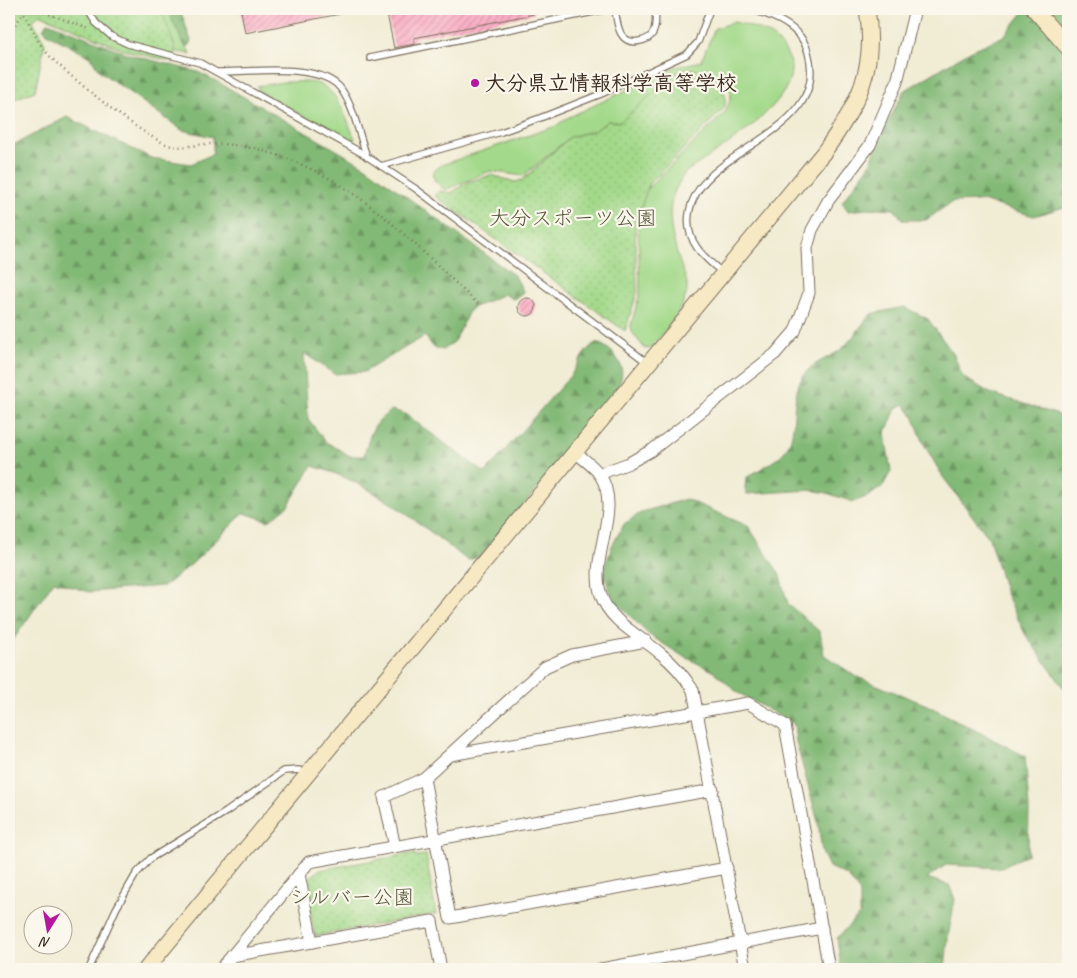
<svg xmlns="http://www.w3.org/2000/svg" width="1077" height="978" font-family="Caveat,'Klee One',sans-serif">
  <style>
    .grass { fill: #a3d98a; stroke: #6f8254 }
    .forest { fill: url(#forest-firs); stroke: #5e724a }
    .park { fill: url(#park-dots); stroke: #6f8254 }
    .building { fill: url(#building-hatch) }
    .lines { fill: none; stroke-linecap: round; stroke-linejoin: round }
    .lane-casing { stroke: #7b6e5e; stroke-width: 8 }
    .street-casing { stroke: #7b6e5e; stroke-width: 13 }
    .secondary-casing { stroke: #7b6e5e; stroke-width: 17 }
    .path { stroke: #7b6e5e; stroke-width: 2.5; stroke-dasharray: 1 4; stroke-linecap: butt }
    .lane { stroke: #fff; stroke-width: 5.5 }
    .street { stroke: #fff; stroke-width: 11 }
    .secondary { stroke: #f6e9c3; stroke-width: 15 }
    .poi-dot { fill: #b5179e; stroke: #fbf7ec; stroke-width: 2 }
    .labels { text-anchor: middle; stroke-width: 4.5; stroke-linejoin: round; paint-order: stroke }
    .poi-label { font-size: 21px; font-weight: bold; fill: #3b2a1e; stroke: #fbf7ec; text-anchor: start }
    .park-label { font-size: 21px; fill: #555639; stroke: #fbf7ec }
  </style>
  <defs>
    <pattern id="forest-firs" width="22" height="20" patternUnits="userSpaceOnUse" patternTransform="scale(1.25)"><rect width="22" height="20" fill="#82b976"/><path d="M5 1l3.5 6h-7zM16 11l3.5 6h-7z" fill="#6c9760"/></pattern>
    <pattern id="park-dots" width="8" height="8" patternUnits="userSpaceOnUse" patternTransform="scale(1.25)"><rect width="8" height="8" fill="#a3d98a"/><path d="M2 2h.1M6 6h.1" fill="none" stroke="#8dba77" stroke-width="1.8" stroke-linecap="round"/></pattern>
    <pattern id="building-hatch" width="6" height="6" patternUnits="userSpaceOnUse" patternTransform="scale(1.25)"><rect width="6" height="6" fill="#fba6c1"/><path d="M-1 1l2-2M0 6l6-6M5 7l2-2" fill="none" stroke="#cc879c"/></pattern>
  </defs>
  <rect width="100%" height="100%" fill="#fbf7ec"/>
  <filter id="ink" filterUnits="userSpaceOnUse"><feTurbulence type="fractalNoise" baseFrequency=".02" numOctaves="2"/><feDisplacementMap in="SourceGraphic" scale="10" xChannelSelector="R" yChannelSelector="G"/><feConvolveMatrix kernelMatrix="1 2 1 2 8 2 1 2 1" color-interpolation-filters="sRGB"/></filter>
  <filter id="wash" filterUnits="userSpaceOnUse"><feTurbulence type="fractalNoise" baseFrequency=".0096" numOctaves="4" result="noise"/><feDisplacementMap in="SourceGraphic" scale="20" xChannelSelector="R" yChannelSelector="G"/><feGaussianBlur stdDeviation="1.12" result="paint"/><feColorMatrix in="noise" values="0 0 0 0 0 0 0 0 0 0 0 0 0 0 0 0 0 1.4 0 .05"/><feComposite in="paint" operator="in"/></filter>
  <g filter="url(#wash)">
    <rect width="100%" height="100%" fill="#f1ecd4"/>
    <g class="grass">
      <path d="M94 9H169L182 41 191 54 176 52Z"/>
      <path d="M734 22C755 27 776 33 787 54 812 97 716 151 686 172 662 203 670 229 680 263 683 271 688 281 687 289 686 307 662 334 651 348L645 349 632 332 631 325 640 293 638 223 645 191 724 113C739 89 727 81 706 71L673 82 622 123 608 121 596 130 570 137 523 176 490 171 445 190 435 181 432 173 441 165 556 126 567 118 676 67 701 61 715 28Z"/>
      <path d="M284 82C294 82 306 81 316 83 339 89 346 119 355 139L351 143 259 91 257 86Z"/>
    </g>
    <g class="forest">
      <path d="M169 9H180L191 41 189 46H185L173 22Z"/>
      <path d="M1026 9H1068V206L1034 216 982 201 952 202 926 220H903L894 209 878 208 848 211 842 202 869 166 885 127 904 91 970 51 1004 36Z"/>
      <path d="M48 22 128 54 198 72 216 81 366 167 515 276 523 291 521 295 513 299 504 294 470 309 454 342 443 350 434 348 425 336 364 372 334 374 304 353 308 419 326 442 350 456H364C370 434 372 423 392 410L405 414 485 473 571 375C580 362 581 354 595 343 602 344 606 347 612 352 628 369 622 383 611 401L480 557 467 560C418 523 372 482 312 466L288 506 269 521 244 513 193 563 164 586 89 592 54 581 9 646V144H15L67 117 151 158 191 164 213 154V137L182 130 101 72 90 57 48 34 43 29Z"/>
      <path d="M904 307 928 319 954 355 963 377 990 393 1068 418V694L1025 634 1005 591 989 538 943 477 925 446 913 416 904 404 896 409 885 434 891 471 883 486 869 496 853 502 827 493 811 490 747 494 745 488 746 478C756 471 777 461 784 452 801 432 787 393 806 372 815 362 828 358 839 351 852 341 860 326 871 314Z"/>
      <path d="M686 499 748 526 779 573 788 604 820 632 824 655 857 677 927 705 1025 756 1029 808 1028 854 1002 868 946 865 927 878 949 885 955 899 948 937 945 969H841L837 938 860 914V893L848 876 829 867 822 852 818 822 796 742 794 724 737 692 713 671 681 655 648 634 617 603 608 587 604 570 612 546 624 524 642 512Z"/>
    </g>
    <g class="park">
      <path d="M9 9H161L175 47V62L124 50 39 14 33 21 45 43 35 91 9 101Z"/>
      <path d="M688 68C710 72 729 82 725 107L649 184 635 225 637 293 625 331 435 196 439 191 451 193 468 182 491 175 515 182 522 180 570 137 596 130 608 121 620 122 675 74Z"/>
      <path d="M414 853 415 856 426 855 436 914 315 936 305 882 319 870Z"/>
    </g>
    <g id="blocks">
      <g class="building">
        <path d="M254 9H340V14L245 33 241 11Z"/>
        <path d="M386 9H407V13L429 9H534V14L414 38 415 44 394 48Z"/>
        <circle cx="527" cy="307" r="9"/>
      </g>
    </g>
  </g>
  <g filter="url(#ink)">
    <use href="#blocks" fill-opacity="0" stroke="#7b6e5e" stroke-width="1"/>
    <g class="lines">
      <g class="lane-casing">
        <g id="lane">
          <path d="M87 9 96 23 111 36 128 44 200 63 360 152 416 189 648 363"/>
          <path d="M615 9C617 24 619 46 640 41 646 40 650 38 653 33 657 25 655 16 656 9"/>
          <path d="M370 58 608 9"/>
          <path d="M219 72C250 72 321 62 341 89 354 107 359 135 367 157"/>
          <path d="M381 166 501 132 540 118 601 94 687 54 698 42 710 9"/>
          <path d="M723 273C703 257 685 241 689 214 699 145 832 137 808 52 801 26 773 16 750 9"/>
          <path d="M89 969 116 909 136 874 151 858 226 812 284 771 299 770 306 775"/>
        </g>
      </g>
      <g class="street-casing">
        <g id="street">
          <path d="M575 452C583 459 594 466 600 475 623 511 588 557 601 595 609 621 640 636 660 653 673 663 684 676 693 690L745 969"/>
          <path d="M599 474 629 463 652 450 775 354 795 331 809 293 807 248 812 230 828 201 870 145 897 82 915 9"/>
          <path d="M450 755 748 703 785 725 829 969"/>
          <path d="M424 778 450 918 727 868"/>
          <path d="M395 847 384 797 424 778 545 667 572 655 646 641"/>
          <path d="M299 874 312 942"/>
          <path d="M232 956 432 921 441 969"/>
          <path d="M221 969 309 862 713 790"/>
          <path d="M601 969 822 928"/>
        </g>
      </g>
      <g class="secondary-casing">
        <g id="secondary">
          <path d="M1034 9 1068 48"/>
          <path d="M146 969 824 152C858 105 877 69 867 9"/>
        </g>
      </g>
      <g class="path">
        <path d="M22 9C29 23 36 39 46 52 62 71 149 142 172 146 185 149 200 143 213 144 248 144 280 154 311 169 375 199 426 256 478 304"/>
        <path d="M35 9 89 29"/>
        <path d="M9 32 24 13"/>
      </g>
      <use href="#lane" class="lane"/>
      <use href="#street" class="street"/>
      <use href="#secondary" class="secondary"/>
    </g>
  </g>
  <circle class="poi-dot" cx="475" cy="83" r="5"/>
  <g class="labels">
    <g class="poi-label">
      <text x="485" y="90">大分県立情報科学高等学校</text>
    </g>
    <g class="park-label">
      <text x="573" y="225">大分スポーツ公園</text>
      <text x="352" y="904">シルバー公園</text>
    </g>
  </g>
  <rect width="1077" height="978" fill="none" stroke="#fbf7ec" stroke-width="30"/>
  <g transform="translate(48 930) rotate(191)"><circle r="24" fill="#fbf7ec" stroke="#aea59a"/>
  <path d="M0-4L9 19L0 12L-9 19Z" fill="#b5179e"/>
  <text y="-8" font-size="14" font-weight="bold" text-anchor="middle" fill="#3b2a1e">N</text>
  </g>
</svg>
